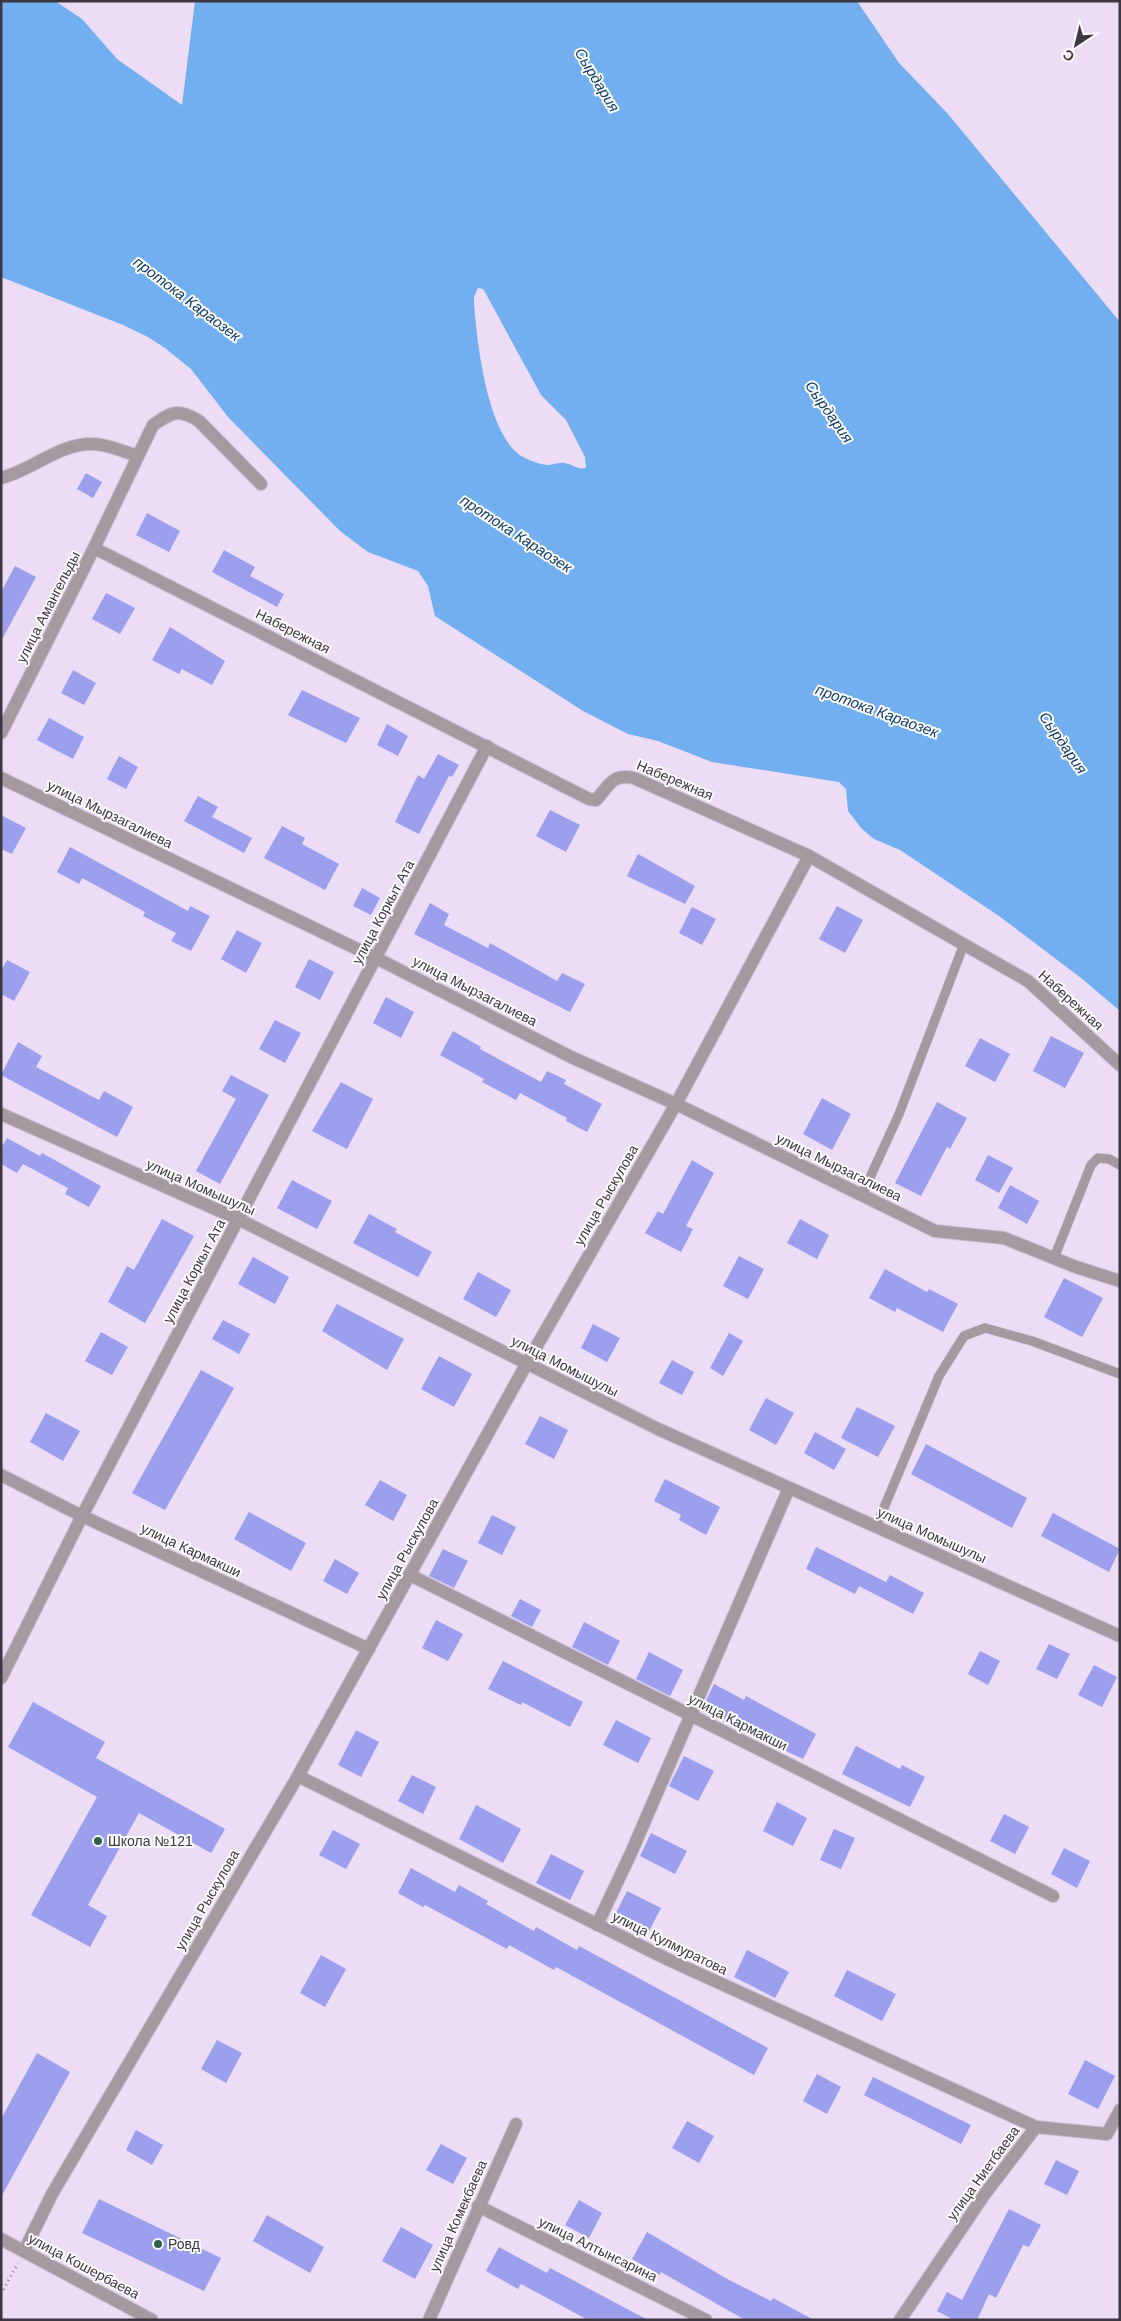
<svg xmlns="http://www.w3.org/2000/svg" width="1121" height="2321" font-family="Arial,sans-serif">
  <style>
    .water { fill: #71aff0; fill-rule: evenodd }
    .building { fill: #9c9fee }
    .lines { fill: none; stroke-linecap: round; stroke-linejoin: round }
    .service-casing { stroke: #c9bbd2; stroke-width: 10 }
    .minor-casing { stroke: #c9bbd2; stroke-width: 14 }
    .path { stroke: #8d8394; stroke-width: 3; stroke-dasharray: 1 4; stroke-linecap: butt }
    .service { stroke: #a599a0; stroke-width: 9 }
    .minor { stroke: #a599a0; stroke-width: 12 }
    .poi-dot { fill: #2e6349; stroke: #fff; stroke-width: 2 }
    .labels { text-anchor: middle; stroke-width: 4; stroke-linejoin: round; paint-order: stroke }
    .street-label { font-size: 14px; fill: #3c3640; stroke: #fff }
    .poi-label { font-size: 14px; fill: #3c3640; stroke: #fff; text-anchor: start }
    .water-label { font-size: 15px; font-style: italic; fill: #103c66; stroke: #fff }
  </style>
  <rect width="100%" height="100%" fill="#ecdcf6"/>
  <path class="water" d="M1 1H55L82 19 117 59 182 105 195 1H857L899 63 948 114 1120 322V1011L1081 978 999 916 900 850 874 839 862 829 848 811 846 789 839 782 712 762 658 741 628 734 583 711 435 616 428 586 418 571 368 552 340 531 228 417 191 369 165 348 148 337 123 325 1 277ZM478 288 483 289 486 294 541 395 566 420 585 457 586 468C578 470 572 464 564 463 559 462 554 465 549 465 540 465 531 461 523 457 487 437 477 342 474 304V297Z"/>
  <g class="building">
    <path d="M86 473 102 482 93 498 77 489Z"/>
    <path d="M147 513 180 531 169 552 136 535Z"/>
    <path d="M224 550 255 567 250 576 284 594 277 607 212 572Z"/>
    <path d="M15 566 36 577 1 641V592Z"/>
    <path d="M106 593 135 608 120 634 92 619Z"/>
    <path d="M170 627 225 661 212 685 182 669 179 674 152 660Z"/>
    <path d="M73 670 96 683 84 705 61 693Z"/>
    <path d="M302 690 360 718 346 743 288 715Z"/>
    <path d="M49 718 84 737 73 759 37 740Z"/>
    <path d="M387 724 408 736 398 756 377 745Z"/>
    <path d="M438 754 459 765 452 777 449 776 419 834 395 822 418 775 424 779Z"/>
    <path d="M119 756 138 767 126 789 107 779Z"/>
    <path d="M198 796 218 807 212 817 252 838 244 853 184 821Z"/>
    <path d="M550 810 580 825 566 852 536 836Z"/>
    <path d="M1 815 26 828 12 854 1 849Z"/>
    <path d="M282 826 305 838 302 844 339 864 325 890 264 858Z"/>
    <path d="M70 847 188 911 190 906 210 916 191 951 171 941 176 933 143 916 145 912 82 878 79 884 57 872Z"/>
    <path d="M638 854 695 886 685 904 627 876Z"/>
    <path d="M362 888 380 898 371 915 353 906Z"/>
    <path d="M430 903 449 914 444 925 488 948 490 943 557 981 562 973 585 984 570 1012 414 934Z"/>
    <path d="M837 906 863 920 845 953 819 939Z"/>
    <path d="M692 907 716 919 702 945 679 933Z"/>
    <path d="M237 930 262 943 246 973 221 959Z"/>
    <path d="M309 959 334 972 320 1000 295 987Z"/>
    <path d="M7 960 30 972 14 1001 1 994V971Z"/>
    <path d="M386 997 414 1012 401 1038 373 1023Z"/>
    <path d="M275 1020 301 1033 285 1063 259 1049Z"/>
    <path d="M453 1031 481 1047 480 1049 541 1082 547 1071 566 1080 564 1084 602 1104 587 1132 566 1121 567 1118 520 1093 516 1100 482 1082 484 1079 440 1055Z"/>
    <path d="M1051 1036 1084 1053 1065 1088 1033 1071Z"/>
    <path d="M980 1038 1010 1054 995 1082 965 1066Z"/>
    <path d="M18 1042 42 1056 36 1067 99 1100 104 1091 133 1107 117 1137 1 1075Z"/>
    <path d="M231 1075 269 1095 220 1184 196 1171 236 1099 222 1091Z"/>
    <path d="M341 1082 373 1099 347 1149 312 1131Z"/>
    <path d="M822 1098 851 1114 832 1150 803 1134Z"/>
    <path d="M937 1102 967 1118 950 1149 947 1147 921 1196 895 1183Z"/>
    <path d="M7 1138 40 1156 42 1153 101 1186 89 1207 65 1194 68 1188 23 1164 17 1173 1 1164V1148Z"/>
    <path d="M988 1155 1013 1168 999 1193 975 1180Z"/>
    <path d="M692 1160 714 1173 686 1226 693 1229 681 1252 645 1233 658 1211 663 1214Z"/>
    <path d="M292 1180 332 1201 317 1229 277 1208Z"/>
    <path d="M1010 1185 1039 1201 1027 1224 998 1208Z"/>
    <path d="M369 1214 397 1229 395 1232 432 1252 418 1277 353 1243Z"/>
    <path d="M162 1219 194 1236 145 1323 108 1302 127 1266 134 1270Z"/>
    <path d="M800 1219 829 1235 817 1259 787 1243Z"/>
    <path d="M739 1256 764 1269 748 1299 723 1286Z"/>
    <path d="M253 1257 289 1277 275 1304 238 1284Z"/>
    <path d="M885 1269 927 1292 929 1289 958 1304 943 1332 897 1308 895 1312 869 1298Z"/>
    <path d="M478 1272 511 1290 496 1317 463 1299Z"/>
    <path d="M1064 1278 1103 1298 1082 1337 1044 1317Z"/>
    <path d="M337 1304 404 1339 387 1370 322 1331Z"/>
    <path d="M223 1320 250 1334 239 1354 212 1339Z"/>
    <path d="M593 1324 620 1338 607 1362 581 1348Z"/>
    <path d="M101 1332 128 1347 112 1375 85 1361Z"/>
    <path d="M729 1333 743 1341 723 1376 710 1368Z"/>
    <path d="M439 1356 472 1374 454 1407 421 1389Z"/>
    <path d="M672 1360 694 1372 682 1395 659 1383Z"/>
    <path d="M201 1370 234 1388 165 1510 132 1493Z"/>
    <path d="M766 1398 794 1413 776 1445 749 1430Z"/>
    <path d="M857 1407 895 1426 878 1457 841 1438Z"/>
    <path d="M46 1413 80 1431 63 1461 30 1442Z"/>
    <path d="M540 1416 568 1430 554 1459 525 1444Z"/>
    <path d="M815 1432 846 1449 834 1470 804 1453Z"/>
    <path d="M926 1444 1027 1498 1012 1528 911 1474Z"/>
    <path d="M665 1479 720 1507 706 1535 679 1520 681 1515 654 1501Z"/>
    <path d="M380 1480 407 1495 393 1521 365 1505Z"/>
    <path d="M249 1512 306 1543 291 1571 234 1539Z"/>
    <path d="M1053 1513 1120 1549 1109 1572 1041 1536Z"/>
    <path d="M492 1515 516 1527 502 1555 478 1543Z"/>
    <path d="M816 1547 886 1582 890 1575 924 1593 913 1614 859 1586 855 1594 806 1569Z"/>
    <path d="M443 1549 468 1561 454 1588 429 1576Z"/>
    <path d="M335 1559 359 1573 347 1594 323 1581Z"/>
    <path d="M520 1599 541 1610 532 1627 511 1616Z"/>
    <path d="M436 1620 463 1634 448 1661 422 1648Z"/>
    <path d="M584 1622 620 1641 608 1665 572 1647Z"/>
    <path d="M1049 1644 1070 1654 1057 1679 1036 1669Z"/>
    <path d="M980 1651 1000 1661 988 1685 968 1674Z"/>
    <path d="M649 1652 683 1670 670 1696 636 1679Z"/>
    <path d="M503 1661 583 1702 570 1727 522 1702 521 1705 488 1689Z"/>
    <path d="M1094 1665 1117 1677 1102 1707 1078 1695Z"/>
    <path d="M714 1684 744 1700 746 1696 816 1734 803 1759 701 1711Z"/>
    <path d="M33 1702 105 1742 96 1758 225 1829 211 1853 139 1813 88 1905 107 1916 90 1947 31 1915 97 1797 8 1747Z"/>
    <path d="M616 1720 651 1738 638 1763 603 1745Z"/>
    <path d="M356 1730 379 1742 361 1777 338 1765Z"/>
    <path d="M856 1746 900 1769 902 1765 925 1777 910 1807 842 1774Z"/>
    <path d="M684 1756 714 1771 698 1801 669 1786Z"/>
    <path d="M412 1775 436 1787 423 1814 398 1801Z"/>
    <path d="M777 1802 807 1818 793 1846 763 1831Z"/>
    <path d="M476 1805 521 1829 503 1863 459 1839Z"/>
    <path d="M1004 1814 1029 1827 1015 1854 990 1841Z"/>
    <path d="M834 1829 855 1838 841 1869 820 1860Z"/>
    <path d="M333 1830 360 1844 346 1869 319 1855Z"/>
    <path d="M651 1833 687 1851 675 1874 640 1856Z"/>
    <path d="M1064 1848 1090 1861 1077 1888 1051 1874Z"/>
    <path d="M551 1854 584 1871 570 1900 536 1883Z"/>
    <path d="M411 1868 455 1892 459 1885 488 1901 486 1904 534 1931 536 1927 577 1950 579 1946 768 2048 754 2075 556 1967 554 1970 509 1945 507 1949 425 1905 423 1907 398 1893Z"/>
    <path d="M627 1891 661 1908 647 1935 614 1917Z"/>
    <path d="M747 1950 789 1972 775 1998 734 1977Z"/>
    <path d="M321 1955 346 1969 325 2007 300 1993Z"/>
    <path d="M847 1970 896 1994 882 2021 834 1996Z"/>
    <path d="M217 2040 242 2053 226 2083 201 2069Z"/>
    <path d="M37 2053 70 2072 1 2197V2119Z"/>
    <path d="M1085 2060 1115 2076 1098 2109 1068 2094Z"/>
    <path d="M817 2074 841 2087 827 2114 803 2101Z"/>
    <path d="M873 2077 971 2125 961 2144 864 2095Z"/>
    <path d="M687 2121 714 2136 699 2163 672 2148Z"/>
    <path d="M136 2130 163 2145 152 2165 126 2150Z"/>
    <path d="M441 2144 467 2158 453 2184 426 2170Z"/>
    <path d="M1056 2160 1079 2171 1067 2195 1044 2184Z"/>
    <path d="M99 2199 221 2258 204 2291 82 2233Z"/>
    <path d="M579 2200 602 2213 589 2238 565 2225Z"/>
    <path d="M1009 2209 1041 2225 1029 2247 1023 2245 996 2298 989 2294 977 2320H954L937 2311 947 2292 962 2300Z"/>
    <path d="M267 2215 324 2247 310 2273 253 2241Z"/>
    <path d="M401 2227 433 2245 415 2279 382 2261Z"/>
    <path d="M647 2232 729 2280 771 2301 773 2298 814 2320H745L661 2272 660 2275 632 2259Z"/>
    <path d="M499 2247 547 2273 550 2268 648 2320H588L521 2284 518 2289 486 2271Z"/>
  </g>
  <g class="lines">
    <g class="service-casing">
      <g id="service">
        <path d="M862 1195 899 1114 964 944"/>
        <path d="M1054 1258 1091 1165 1098 1158 1109 1159 1120 1165"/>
        <path d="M876 1527 939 1376 964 1336 985 1328 1032 1341 1120 1374"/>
      </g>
    </g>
    <g class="minor-casing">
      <g id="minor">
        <path d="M1 478C33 470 59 443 93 444 107 444 124 452 138 456"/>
        <path d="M94 548 589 799 596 800C609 786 612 773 634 778L809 856 1028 981 1120 1065"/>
        <path d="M1 733 94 548 153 425C172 412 178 408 199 421L261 484"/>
        <path d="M1 778 376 958 571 1057 676 1104 935 1231 1004 1238 1076 1267 1120 1281"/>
        <path d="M1 1114 238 1219 658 1429 1120 1636"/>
        <path d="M1 1475 82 1516 369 1649"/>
        <path d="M410 1575 1053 1896"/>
        <path d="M1 1678 82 1516 487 746"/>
        <path d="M298 1776 669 1960 1036 2127"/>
        <path d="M597 1925 631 1853 789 1488"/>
        <path d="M478 2206 706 2320"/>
        <path d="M1 2239 152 2320"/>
        <path d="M24 2251 52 2194 298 1776 527 1363 676 1104 809 856"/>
        <path d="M429 2320 516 2124"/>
        <path d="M900 2320 984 2195 1036 2127 1107 2134 1120 2110"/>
      </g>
    </g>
    <path class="path" d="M1 2294 18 2263"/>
    <use href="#service" class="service"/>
    <use href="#minor" class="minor"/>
  </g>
  <g class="poi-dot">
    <circle cx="98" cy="1841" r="5"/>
    <circle cx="158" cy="2244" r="5"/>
  </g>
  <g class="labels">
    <g class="street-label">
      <text transform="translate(48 607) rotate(-63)" y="5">улица Амангельды</text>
      <text transform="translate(293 631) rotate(27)" y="5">Набережная</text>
      <text transform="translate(675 780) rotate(23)" y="5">Набережная</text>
      <text transform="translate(110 814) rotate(26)" y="5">улица Мырзагалиева</text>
      <text transform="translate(383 912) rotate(-62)" y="5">улица Коркыт Ата</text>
      <text transform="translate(475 991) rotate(27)" y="5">улица Мырзагалиева</text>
      <text transform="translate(1071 1000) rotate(42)" y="5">Набережная</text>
      <text transform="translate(839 1167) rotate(26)" y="5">улица Мырзагалиева</text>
      <text transform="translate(201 1187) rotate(24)" y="5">улица Момышулы</text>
      <text transform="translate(606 1195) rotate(-60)" y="5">улица Рыскулова</text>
      <text transform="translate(194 1271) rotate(-62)" y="5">улица Коркыт Ата</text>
      <text transform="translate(565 1366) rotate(27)" y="5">улица Момышулы</text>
      <text transform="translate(932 1535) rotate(24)" y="5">улица Момышулы</text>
      <text transform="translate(407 1549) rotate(-61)" y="5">улица Рыскулова</text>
      <text transform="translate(191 1550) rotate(25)" y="5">улица Кармакши</text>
      <text transform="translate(738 1722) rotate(27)" y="5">улица Кармакши</text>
      <text transform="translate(207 1900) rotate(-60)" y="5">улица Рыскулова</text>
      <text transform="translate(670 1943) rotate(26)" y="5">улица Кулмуратова</text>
      <text transform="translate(983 2173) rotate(-54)" y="5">улица Ниетбаева</text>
      <text transform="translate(458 2216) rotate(-66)" y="5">улица Комекбаева</text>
      <text transform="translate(598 2249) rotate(26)" y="5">улица Алтынсарина</text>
      <text transform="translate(84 2266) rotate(28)" y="5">улица Кошербаева</text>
    </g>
    <g class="poi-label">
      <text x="108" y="1846">Школа №121</text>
      <text x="168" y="2249">Ровд</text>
    </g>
    <g class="water-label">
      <text transform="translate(597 80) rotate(59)" y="5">Сырдария</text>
      <text transform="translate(187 299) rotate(37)" y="5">протока Караозек</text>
      <text transform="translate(829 412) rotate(55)" y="5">Сырдария</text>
      <text transform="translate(516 534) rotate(33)" y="5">протока Караозек</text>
      <text transform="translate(877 711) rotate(20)" y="5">протока Караозек</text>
      <text transform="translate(1063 743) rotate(55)" y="5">Сырдария</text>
    </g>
  </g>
  <rect width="1121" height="2321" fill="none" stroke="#3c3640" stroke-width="5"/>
  <g transform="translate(1076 45) rotate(215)" stroke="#ffffff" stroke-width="4" paint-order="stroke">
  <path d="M0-4L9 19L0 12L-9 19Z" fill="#3c3640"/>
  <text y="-8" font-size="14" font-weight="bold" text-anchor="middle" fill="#3c3640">С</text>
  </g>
</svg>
